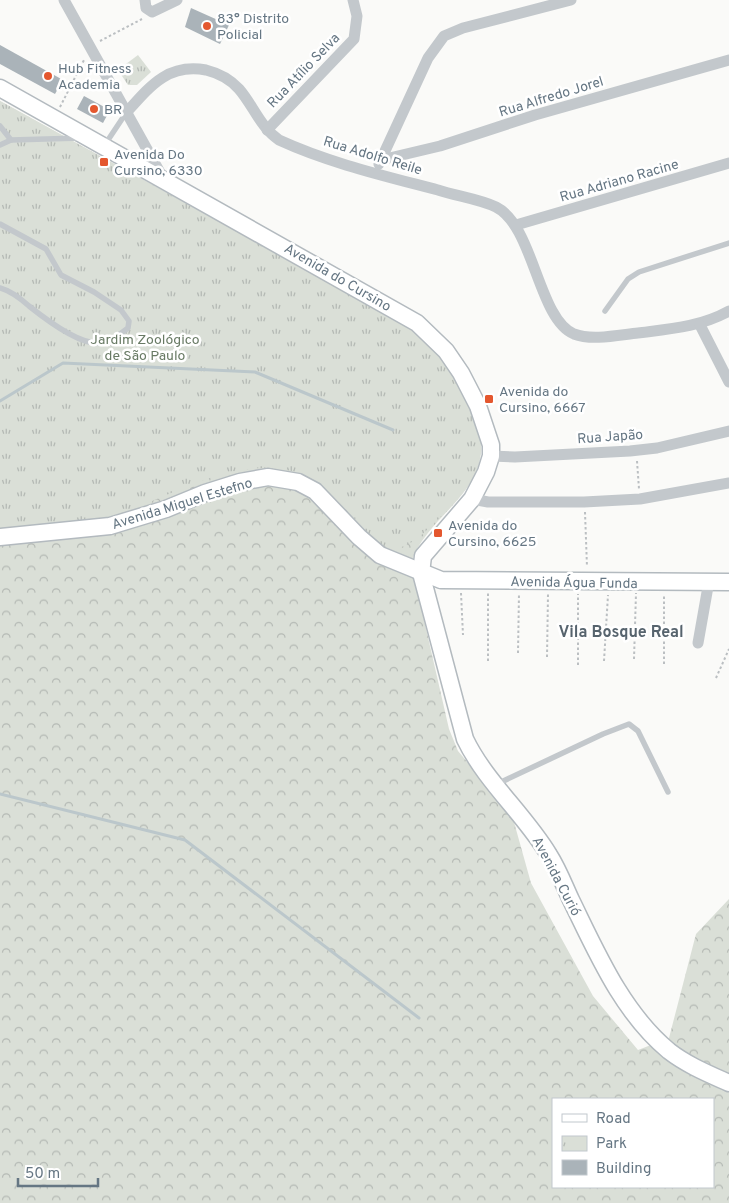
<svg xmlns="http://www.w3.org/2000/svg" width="729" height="1203" font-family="Overpass,sans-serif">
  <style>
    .forest { fill: url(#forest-crowns); fill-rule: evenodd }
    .park { fill: url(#park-tufts) }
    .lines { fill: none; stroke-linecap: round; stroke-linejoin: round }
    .stream { stroke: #bbc7cb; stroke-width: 3 }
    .building { fill: #aab3b9 }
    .secondary-casing { stroke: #b3babf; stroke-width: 19 }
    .path { stroke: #bbbfc2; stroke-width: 2; stroke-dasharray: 2.5 2.5; stroke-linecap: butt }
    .lane { stroke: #c3c8cc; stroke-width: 5.5 }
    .street { stroke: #c3c8cc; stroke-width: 11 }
    .secondary { stroke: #fff; stroke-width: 16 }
    .poi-dot { fill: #e4572e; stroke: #fff; stroke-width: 2 }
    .labels { text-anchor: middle; stroke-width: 5; stroke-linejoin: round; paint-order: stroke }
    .poi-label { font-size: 14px; fill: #657683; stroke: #fff; text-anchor: start }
    .street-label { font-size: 14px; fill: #657683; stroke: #fff }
    .park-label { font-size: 14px; fill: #687a64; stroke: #fff }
    .quarter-label { font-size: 16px; font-weight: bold; fill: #57646e; stroke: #fff }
  </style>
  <defs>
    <pattern id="forest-crowns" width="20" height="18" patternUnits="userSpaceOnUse" patternTransform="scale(1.25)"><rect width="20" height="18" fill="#dadfd7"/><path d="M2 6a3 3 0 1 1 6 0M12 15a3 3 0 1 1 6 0" fill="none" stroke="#b4b9b4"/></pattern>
    <pattern id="park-tufts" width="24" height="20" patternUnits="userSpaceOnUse" patternTransform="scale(1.25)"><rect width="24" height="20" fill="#dadfd7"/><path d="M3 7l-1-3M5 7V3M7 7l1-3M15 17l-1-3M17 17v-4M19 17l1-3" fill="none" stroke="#b4b9b4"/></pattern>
  </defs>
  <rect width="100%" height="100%" fill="#fafaf8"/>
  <path class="forest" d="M0 101 360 299 481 441C484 495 425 518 411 563L449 729 458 751 512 815 531 883 593 996 638 1050 669 1038 696 934 729 899V1203H0ZM553 1099H713V1187H553Z"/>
  <g class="park">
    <path d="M138 55 151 72 137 85H128L118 70Z"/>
    <path d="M0 101 413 329C426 341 440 353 449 368 461 386 484 430 481 452 479 477 460 499 443 515 430 526 415 545 397 548 390 549 378 544 372 540 365 534 359 524 353 517 340 501 323 484 304 475 293 470 276 468 263 468 208 469 161 502 109 517 75 527 35 528 0 530Z"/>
  </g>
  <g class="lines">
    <g class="stream">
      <path d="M0 401 63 363 255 372 393 430"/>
      <path d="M0 794 185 840 419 1018"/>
    </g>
  </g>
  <g class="building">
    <path d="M191 8 229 25 220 44 185 27Z"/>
    <path d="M0 45 63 80 55 94 0 64Z"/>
    <path d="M84 96 110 110 103 123 77 109Z"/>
  </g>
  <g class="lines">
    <g class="secondary-casing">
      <g id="secondary">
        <path d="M0 88 417 323 446 351 461 373 478 406 491 445V456L486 472 472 499 423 556 421 573 465 739C485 781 525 815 549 855 558 869 564 885 571 900 597 953 622 1012 669 1051 687 1065 709 1074 729 1083"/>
        <path d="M0 537 110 526 166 509 205 493 240 482 268 477 298 482 315 491 359 537 380 555 441 580 729 582"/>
      </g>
    </g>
    <g class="path">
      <path d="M100 41 142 19"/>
      <path d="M60 107 84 60"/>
      <path d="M637 461 639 489"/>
      <path d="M585 512 587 567"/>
      <path d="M461 593 463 635"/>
      <path d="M518 653 519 593"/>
      <path d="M547 657 548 594"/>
      <path d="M634 659 636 593"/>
      <path d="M488 661V593"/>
      <path d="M604 661 608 595"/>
      <path d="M664 664V595"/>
      <path d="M578 665V594"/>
      <path d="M716 678 729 649"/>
    </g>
    <g class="lane">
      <path d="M0 126 11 140"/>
      <path d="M0 145 11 140 81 138"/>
      <path d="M104 146 126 113"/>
      <path d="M0 224 46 249 61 275 94 292 121 310 129 321 128 328C119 335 109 343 97 343 77 343 44 318 29 306 21 299 11 291 0 288"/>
      <path d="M605 311 628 279 639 272 729 243"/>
      <path d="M497 784 603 734 629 724 638 731 668 792"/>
    </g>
    <g class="street">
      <path d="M64 0 163 178"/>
      <path d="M145 0 146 8 152 12 177 0"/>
      <path d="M126 113C150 86 168 63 206 70 218 73 230 79 239 89 253 105 260 127 279 140 329 163 385 176 438 190 456 196 479 199 496 207 534 226 538 319 574 334 592 341 619 335 638 333 670 329 700 327 729 311"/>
      <path d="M267 130 354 39 357 16 353 0"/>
      <path d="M381 160 440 146 535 115 729 60"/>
      <path d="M379 164 428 58 444 36 463 28 571 0"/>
      <path d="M516 225 729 163"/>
      <path d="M700 325 729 382"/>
      <path d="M491 456 515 457 630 451 657 448 729 431"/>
      <path d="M472 499 488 502H584L640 499 729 483"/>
      <path d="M698 643 709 581"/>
    </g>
    <use href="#secondary" class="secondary"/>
  </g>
  <g class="poi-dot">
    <circle cx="207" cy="26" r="5"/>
    <circle cx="48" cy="76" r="5"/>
    <circle cx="94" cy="109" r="5"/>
    <rect x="99" y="157" width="10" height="10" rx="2.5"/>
    <rect x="484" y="394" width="10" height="10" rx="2.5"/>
    <rect x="433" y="528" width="10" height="10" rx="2.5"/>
  </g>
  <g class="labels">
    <g class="poi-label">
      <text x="217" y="23">83° Distrito<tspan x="217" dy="16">Policial</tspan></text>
      <text x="58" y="73">Hub Fitness<tspan x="58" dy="16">Academia</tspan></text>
      <text x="104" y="114">BR</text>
      <text x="114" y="159">Avenida Do<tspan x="114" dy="16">Cursino, 6330</tspan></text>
      <text x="499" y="396">Avenida do<tspan x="499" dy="16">Cursino, 6667</tspan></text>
      <text x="448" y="530">Avenida do<tspan x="448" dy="16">Cursino, 6625</tspan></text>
    </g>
    <g class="street-label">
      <text transform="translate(303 70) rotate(-46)" y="5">Rua Atílio Selva</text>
      <text transform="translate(551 96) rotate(-17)" y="5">Rua Alfredo Jorel</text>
      <text transform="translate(373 155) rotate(17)" y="5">Rua Adolfo Reile</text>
      <text transform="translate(619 180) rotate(-16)" y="5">Rua Adriano Racine</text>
      <text transform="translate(338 277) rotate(30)" y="5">Avenida do Cursino</text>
      <text transform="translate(610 436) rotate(-4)" y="5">Rua Japão</text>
      <text transform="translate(182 503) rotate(-17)" y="5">Avenida Miguel Estefno</text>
      <text transform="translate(574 582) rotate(1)" y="5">Avenida Água Funda</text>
      <text transform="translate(557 876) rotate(62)" y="5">Avenida Curió</text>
    </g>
    <g class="park-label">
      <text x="145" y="344">Jardim Zoológico<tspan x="145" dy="16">de São Paulo</tspan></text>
    </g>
    <g class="quarter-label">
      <text x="621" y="637">Vila Bosque Real</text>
    </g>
  </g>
  <rect x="552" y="1098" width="162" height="90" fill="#ffffff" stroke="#c1c8cd"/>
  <rect x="562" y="1114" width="25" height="8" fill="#ffffff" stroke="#c1c8cd"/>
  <text x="596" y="1123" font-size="15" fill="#657683">Road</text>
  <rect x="562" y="1136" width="25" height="15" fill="url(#park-tufts)" stroke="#c1c8cd"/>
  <text x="596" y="1148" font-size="15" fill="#657683">Park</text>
  <rect x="562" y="1160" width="25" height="15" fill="#aab3b9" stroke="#c1c8cd"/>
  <text x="596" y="1173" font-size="15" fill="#657683">Building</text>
  <path d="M18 1178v8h80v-8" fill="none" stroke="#657683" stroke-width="2.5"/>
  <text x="25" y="1178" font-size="15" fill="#657683" stroke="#ffffff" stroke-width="4" paint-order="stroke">50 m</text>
</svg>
